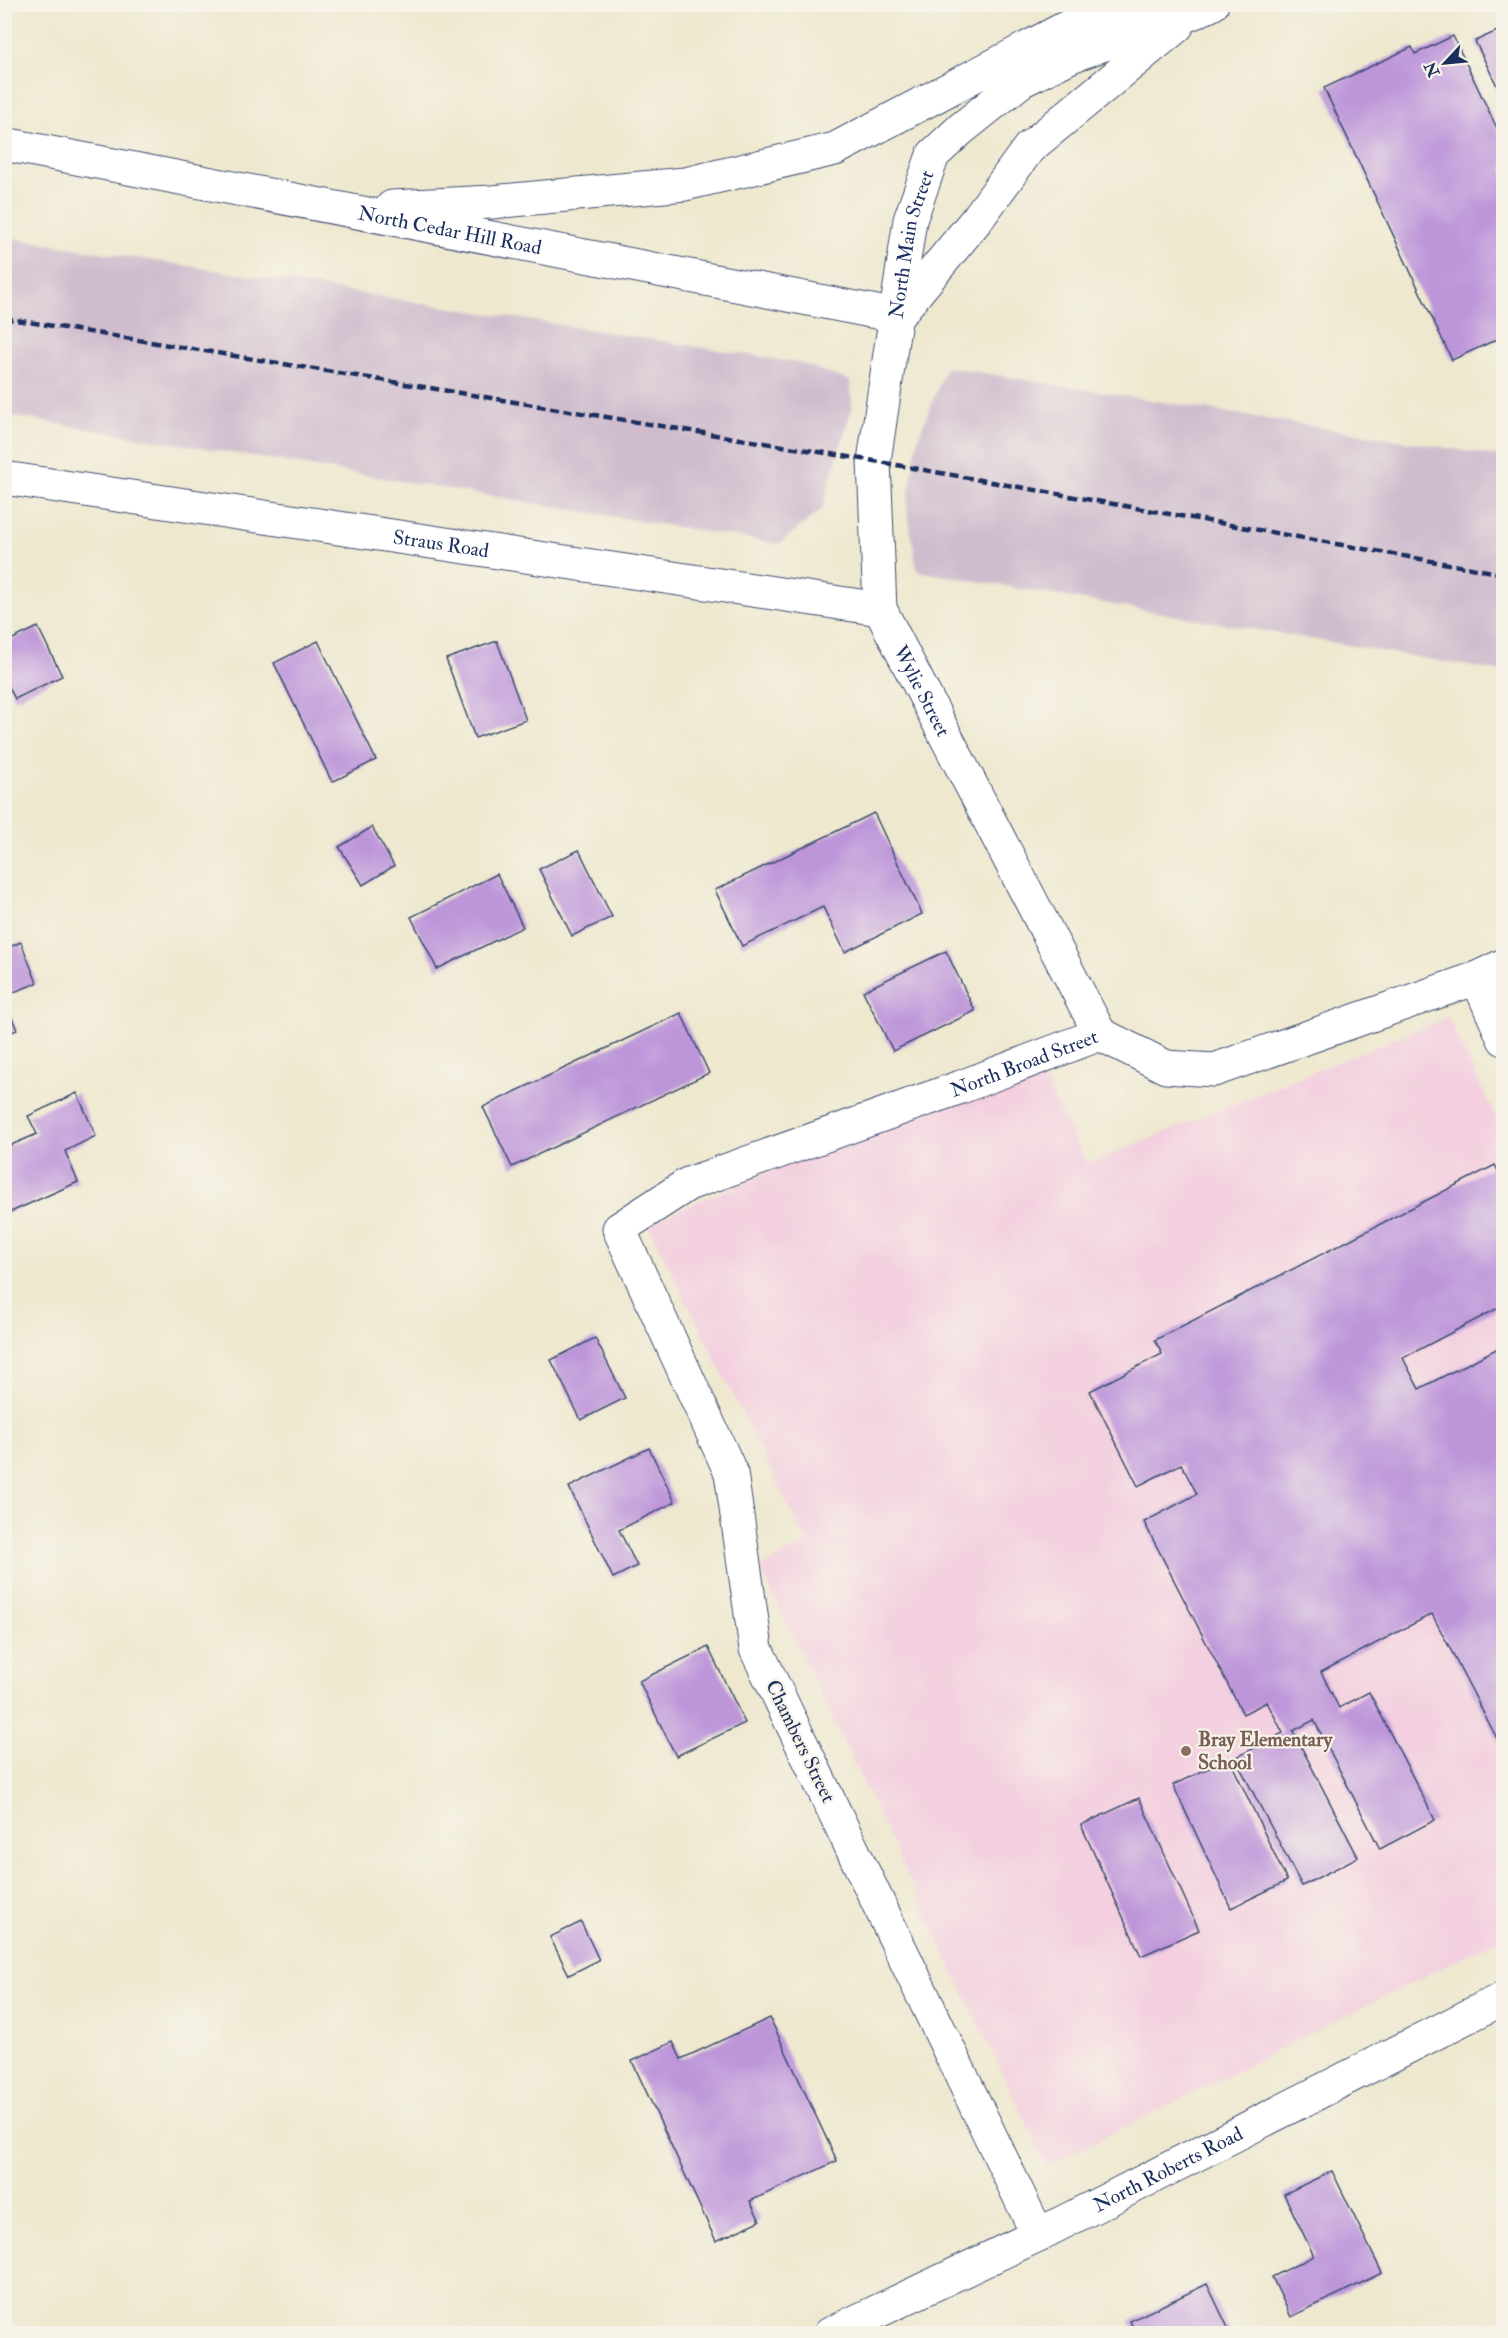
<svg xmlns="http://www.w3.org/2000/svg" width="1508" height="2338" font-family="'IM FELL Double Pica',serif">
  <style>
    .built { fill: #f3cfdf }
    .industrial { fill: #cfbdce }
    .building { fill: #bd96da }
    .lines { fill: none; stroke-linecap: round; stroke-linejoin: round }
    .minor-casing { stroke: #3b4b6f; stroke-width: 35 }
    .tertiary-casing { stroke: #3b4b6f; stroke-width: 35 }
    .minor { stroke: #fff; stroke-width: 33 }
    .tertiary { stroke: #fff; stroke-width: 33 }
    .rail { stroke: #1b2f5e; stroke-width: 4.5; stroke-dasharray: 9 4.5; stroke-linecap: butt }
    .education-dot { fill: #8d6e63; stroke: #f7f3e8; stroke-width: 2 }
    .labels { text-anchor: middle; stroke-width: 4.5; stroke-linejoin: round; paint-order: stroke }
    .street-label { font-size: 20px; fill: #1b2f5e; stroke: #f7f3e8 }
    .education-label { font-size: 20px; font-weight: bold; fill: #785e54; stroke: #f7f3e8; text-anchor: start }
  </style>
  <rect width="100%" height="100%" fill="#f7f3e8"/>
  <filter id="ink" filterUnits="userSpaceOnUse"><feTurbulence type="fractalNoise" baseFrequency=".0167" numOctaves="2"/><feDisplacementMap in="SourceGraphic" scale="12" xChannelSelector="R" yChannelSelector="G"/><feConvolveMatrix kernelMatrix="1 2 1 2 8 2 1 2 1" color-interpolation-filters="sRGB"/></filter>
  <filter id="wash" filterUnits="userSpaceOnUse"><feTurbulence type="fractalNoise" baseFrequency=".008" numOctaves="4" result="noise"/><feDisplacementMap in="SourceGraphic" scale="24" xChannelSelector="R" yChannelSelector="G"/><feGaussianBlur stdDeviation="1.35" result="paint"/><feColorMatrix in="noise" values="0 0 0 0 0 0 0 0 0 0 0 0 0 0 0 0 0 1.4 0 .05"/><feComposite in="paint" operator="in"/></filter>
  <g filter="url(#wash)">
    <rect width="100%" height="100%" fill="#eee8cf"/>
    <path class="built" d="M1448 1017 1503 1133V1937L1047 2166 760 1568 807 1543 647 1223 1035 1061 1087 1164Z"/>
    <g class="industrial">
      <path d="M4 237 800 363 850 381 852 407 822 509 779 544 5 415Z"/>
      <path d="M946 367 1503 457V672L917 571 907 505 918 438Z"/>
    </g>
    <g id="blocks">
      <g class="building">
        <path d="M1504 28V100L1475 41Z"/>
        <path d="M1453 36 1504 143V336L1452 360 1324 88 1412 47 1415 54Z"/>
        <path d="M38 627 62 676 15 699 4 677V643Z"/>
        <path d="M318 641 376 760 332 782 274 663Z"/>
        <path d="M497 641 526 720 475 738 446 659Z"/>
        <path d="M874 813 922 914 845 952 823 907 742 946 715 890Z"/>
        <path d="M372 827 394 866 363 885 339 847Z"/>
        <path d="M579 850 612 917 572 936 539 869Z"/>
        <path d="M497 874 523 927 437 969 411 917Z"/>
        <path d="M21 942 37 983 4 996V949Z"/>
        <path d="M946 951 975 1011 893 1051 863 991Z"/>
        <path d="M4 999 17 1030 4 1035Z"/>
        <path d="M681 1013 709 1073 512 1167 483 1107Z"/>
        <path d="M77 1093 96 1136 65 1151 78 1182 4 1215V1148L37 1134 28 1116Z"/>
        <path d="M1495 1165 1504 1182V1305L1403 1358 1419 1389 1504 1345V1752L1432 1614 1321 1672 1339 1708 1369 1692 1435 1820 1380 1849 1314 1720 1293 1731 1358 1857 1302 1886 1235 1758 1283 1733 1267 1702 1243 1714 1144 1522 1197 1494 1181 1464 1138 1486 1090 1391 1162 1354 1155 1340Z"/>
        <path d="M595 1338 625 1398 581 1420 551 1360Z"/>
        <path d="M649 1448 675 1502 619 1530 637 1566 613 1578 569 1487Z"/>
        <path d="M708 1647 745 1723 676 1756 639 1681Z"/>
        <path d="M1229 1758 1287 1881 1231 1908 1173 1785Z"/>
        <path d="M1139 1798 1199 1930 1141 1956 1081 1825Z"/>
        <path d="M581 1922 599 1960 569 1975 550 1937Z"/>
        <path d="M770 2018 837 2161 750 2201 760 2221 716 2241 632 2061 673 2042 681 2059Z"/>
        <path d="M1332 2171 1382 2273 1291 2317 1272 2277 1314 2256 1284 2194Z"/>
        <path d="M1207 2284 1231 2334H1136L1130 2321Z"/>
      </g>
    </g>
  </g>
  <g filter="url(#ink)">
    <use href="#blocks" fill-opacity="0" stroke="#3b4b6f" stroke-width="1.5"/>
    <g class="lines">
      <g class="minor-casing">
        <g id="minor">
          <path id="s1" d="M880 609 1100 1034"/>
          <path d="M1477 978 1504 1039"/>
          <path id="s2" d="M1038 2235 756 1649 731 1473 619 1229 688 1184 961 1087 1100 1034 1166 1067 1214 1070 1477 978 1504 965"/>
          <path id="s3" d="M830 2334 1038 2235 1504 1998"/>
        </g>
      </g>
      <g class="tertiary-casing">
        <g id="tertiary">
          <path id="s4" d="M4 144 897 316"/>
          <path d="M392 207 492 202 685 184 835 149 1094 13H1166"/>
          <path d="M897 316 978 218 1029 148 1177 26"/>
          <path id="s5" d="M4 478 880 609 874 461 910 220 933 155 961 129 1021 81 1071 56 1192 13 1212 4"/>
        </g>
      </g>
      <use href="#minor" class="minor"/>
      <use href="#tertiary" class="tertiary"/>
      <path class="rail" d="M4 318 874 461 1504 574"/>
    </g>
  </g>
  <circle class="education-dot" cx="1186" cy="1751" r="6"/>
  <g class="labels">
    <g class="street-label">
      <text dy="7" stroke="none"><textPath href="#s4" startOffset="454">North Cedar Hill Road</textPath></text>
      <text dy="7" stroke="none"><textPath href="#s5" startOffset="1254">North Main Street</textPath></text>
      <text dy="7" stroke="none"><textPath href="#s5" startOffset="442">Straus Road</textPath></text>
      <text dy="7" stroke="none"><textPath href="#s1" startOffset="92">Wylie Street</textPath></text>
      <text dy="7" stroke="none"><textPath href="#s2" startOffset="1536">North Broad Street</textPath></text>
      <text transform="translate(801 1741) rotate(64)" y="7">Chambers Street</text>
      <text dy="7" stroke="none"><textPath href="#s3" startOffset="376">North Roberts Road</textPath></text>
    </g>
    <g class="education-label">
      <text x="1198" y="1746">Bray Elementary<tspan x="1198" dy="23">School</tspan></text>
    </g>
  </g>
  <rect width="1508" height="2338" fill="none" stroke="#f7f3e8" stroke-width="24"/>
  <g transform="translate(1445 63) rotate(244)" stroke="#f7f3e8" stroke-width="4.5" paint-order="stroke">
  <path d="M0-4.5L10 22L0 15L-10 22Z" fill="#1b2f5e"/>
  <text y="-9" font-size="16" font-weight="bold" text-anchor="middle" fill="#1b2f5e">N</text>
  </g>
</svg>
